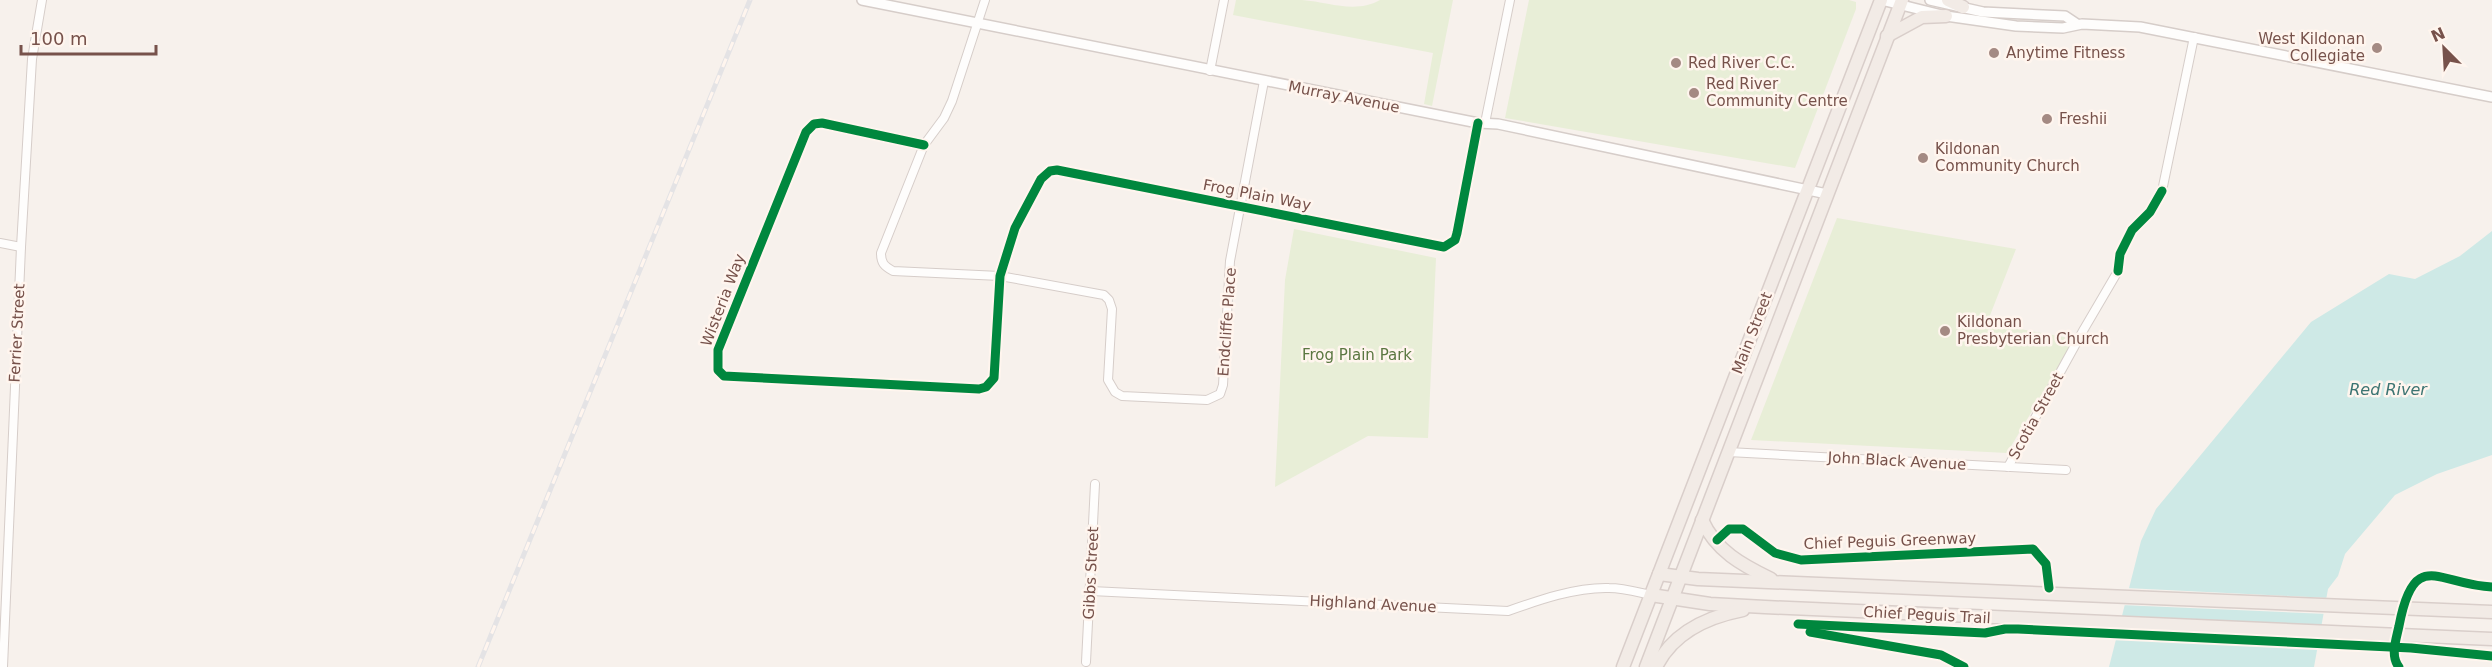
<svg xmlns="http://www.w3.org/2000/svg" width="2492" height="667" font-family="'DejaVu Sans',sans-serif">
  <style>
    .green { fill: #e8eed7 }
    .water { fill: #cee9e6 }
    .pier { fill: #f7f1ec }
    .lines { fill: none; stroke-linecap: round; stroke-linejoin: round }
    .minor-casing { stroke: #d6cdc9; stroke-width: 10 }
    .tertiary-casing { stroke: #d6cdc9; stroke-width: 12 }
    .primary-casing { stroke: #d9ceca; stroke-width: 15 }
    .minor { stroke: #fefdfc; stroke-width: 8 }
    .tertiary { stroke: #fefdfc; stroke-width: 9 }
    .primary { stroke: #f2ebe6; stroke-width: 12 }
    .rail-casing { stroke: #e4e3e5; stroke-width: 5 }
    .rail { stroke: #fff5ee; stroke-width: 3; stroke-dasharray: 9; stroke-linecap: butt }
    .cycleway-casing { stroke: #fff5ee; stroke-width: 13 }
    .cycleway { stroke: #00873e; stroke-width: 9 }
    .poi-dot { fill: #a48a83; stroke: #fff5ee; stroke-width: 2 }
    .labels { text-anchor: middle; stroke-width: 5; stroke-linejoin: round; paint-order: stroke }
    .poi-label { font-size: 15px; fill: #77524b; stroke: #fff5ee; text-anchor: start }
    .street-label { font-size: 15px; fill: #77524b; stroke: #fff5ee }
    .park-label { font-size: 15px; fill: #5b7741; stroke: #fff5ee }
    .water-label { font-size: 16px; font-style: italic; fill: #3c7472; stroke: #fff5ee }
  </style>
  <rect width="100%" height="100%" fill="#f7f1ec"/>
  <g class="green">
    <path d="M1236 0C1258 0 1280 0 1302 0 1329 2 1355 14 1380 0H1453L1432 106 1424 104 1433 53 1233 15Z"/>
    <path d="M1529 0H1849L1856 2V9L1795 168 1505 118Z"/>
    <path d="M1837 218 2016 249 1987 323 2075 339 2007 453 1751 440Z"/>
    <path d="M1294 229 1436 258 1428 438 1368 436 1275 487 1285 280Z"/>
  </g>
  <path class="water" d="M2492 231V455L2437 474 2395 495 2345 554 2338 576 2328 589 2314 667H2109L2141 541 2156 509 2311 322 2389 274 2415 279 2460 256Z"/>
  <g class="pier">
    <path d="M2126 588 2330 598 2327 614 2121 605Z"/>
    <path d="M2118 617 2325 626 2321 645 2268 642 2265 645H2252L2248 641 2184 638 2180 642 2167 641 2163 637 2113 635Z"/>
  </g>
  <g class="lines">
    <g class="minor-casing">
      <g id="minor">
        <path d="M985 0 952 101 944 118 924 145 881 253C881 263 884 266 893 271L1000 276 1104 295 1109 300 1112 309 1108 380 1115 392 1122 396 1207 400 1220 394 1223 385 1230 261 1264 81"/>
        <path d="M1210 71 1224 0"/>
        <path d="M1485 123 1510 0"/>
        <path d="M924 145 822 123 814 124 806 132 718 350V370L724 376 979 389 986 387 994 378 1000 276 1015 228 1041 179 1050 171 1057 170 1444 247 1455 240 1457 233 1478 123"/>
        <path d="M2162 191 2194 37"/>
        <path d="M0 243 21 247"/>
        <path d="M1728 452 2066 470"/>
        <path d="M2008 467 2084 329 2118 271"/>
        <path d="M1091 591 1508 611C1539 600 1576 587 1609 588 1623 588 1637 592 1651 595"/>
        <path d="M1086 662 1095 484"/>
        <path d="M3 667 21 247 32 59 42 0"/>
      </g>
    </g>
    <g class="tertiary-casing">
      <g id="tertiary">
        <path d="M862 0 1478 123 1498 124 1827 194"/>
        <path d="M1881 0 1946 16 2016 26 2063 28 2082 24 2140 27 2492 97"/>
        <path d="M1930 0 1983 12 2065 16 2077 24"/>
      </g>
    </g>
    <g class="primary-casing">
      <g id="primary">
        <path d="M1948 0 1963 7"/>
        <path d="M1887 36 1922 17 1946 16"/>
        <path d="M1702 520C1716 551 1742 565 1771 579"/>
        <path d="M1659 574 1698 579 2492 612"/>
        <path d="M1651 595 1710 604 1765 607 2492 639"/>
        <path d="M1623 667 1881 0"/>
        <path d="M1646 667 1902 0"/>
        <path d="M1656 667C1673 632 1707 617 1743 610"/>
      </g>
    </g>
    <use href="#minor" class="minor"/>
    <use href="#tertiary" class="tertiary"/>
    <use href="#primary" class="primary"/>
    <g class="rail-casing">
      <path id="rail" d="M478 667 750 0"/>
    </g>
    <use href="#rail" class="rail"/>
    <g class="cycleway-casing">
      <g id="cycleway">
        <path d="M924 145 822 123 814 124 806 132 718 350V370L724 376 979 389 986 387 994 378 1000 276 1015 228 1041 179 1050 171 1057 170 1444 247 1455 240 1457 233 1478 123"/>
        <path d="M2118 271 2120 254 2132 230 2150 212 2162 191"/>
        <path d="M1717 540 1729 529H1743L1775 553 1801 560 2033 549 2046 564 2049 588"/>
        <path d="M1798 624 1985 633 2005 629H2018L2411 648 2492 656"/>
        <path d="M1810 632 1941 655 1964 667"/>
        <path d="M2399 667C2390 656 2396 640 2399 626 2414 546 2439 585 2492 587"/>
      </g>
    </g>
    <use href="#cycleway" class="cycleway"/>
  </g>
  <g class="poi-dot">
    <circle cx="2377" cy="48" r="6"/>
    <circle cx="1994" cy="53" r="6"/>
    <circle cx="1676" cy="63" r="6"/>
    <circle cx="1694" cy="93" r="6"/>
    <circle cx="2047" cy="119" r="6"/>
    <circle cx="1923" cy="158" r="6"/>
    <circle cx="1945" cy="331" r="6"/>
  </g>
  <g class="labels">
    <g class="poi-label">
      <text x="2365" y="44" text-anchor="end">West Kildonan<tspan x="2365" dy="17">Collegiate</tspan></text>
      <text x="2006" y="58">Anytime Fitness</text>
      <text x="1688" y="68">Red River C.C.</text>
      <text x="1706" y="89">Red River<tspan x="1706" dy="17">Community Centre</tspan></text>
      <text x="2059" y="124">Freshii</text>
      <text x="1935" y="154">Kildonan<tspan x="1935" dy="17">Community Church</tspan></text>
      <text x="1957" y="327">Kildonan<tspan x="1957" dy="17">Presbyterian Church</tspan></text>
    </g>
    <g class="street-label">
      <text transform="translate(1344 97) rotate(11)" y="5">Murray Avenue</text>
      <text transform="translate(1257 195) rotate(11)" y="5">Frog Plain Way</text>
      <text transform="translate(723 300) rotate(-69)" y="5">Wisteria Way</text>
      <text transform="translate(1227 322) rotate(-86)" y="5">Endcliffe Place</text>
      <text transform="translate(17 333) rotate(-87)" y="5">Ferrier Street</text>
      <text transform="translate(1752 333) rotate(-69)" y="5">Main Street</text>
      <text transform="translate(2036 416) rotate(-61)" y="5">Scotia Street</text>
      <text transform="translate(1897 461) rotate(3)" y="5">John Black Avenue</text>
      <text transform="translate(1890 541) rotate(-2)" y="5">Chief Peguis Greenway</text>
      <text transform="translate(1091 573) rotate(-87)" y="5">Gibbs Street</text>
      <text transform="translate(1373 604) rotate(3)" y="5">Highland Avenue</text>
      <text transform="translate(1927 615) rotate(3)" y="5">Chief Peguis Trail</text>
    </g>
    <g class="park-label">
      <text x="1357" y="360">Frog Plain Park</text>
    </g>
    <g class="water-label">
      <text x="2388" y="395">Red River</text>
    </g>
  </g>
  <g transform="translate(2444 48) rotate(336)" stroke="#fff5ee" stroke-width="4.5" paint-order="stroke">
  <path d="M0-4.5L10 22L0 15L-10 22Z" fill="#77524b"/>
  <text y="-9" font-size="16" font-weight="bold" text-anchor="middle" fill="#77524b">N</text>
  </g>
  <path d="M21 45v9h135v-9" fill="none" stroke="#77524b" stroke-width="3"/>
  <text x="30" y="45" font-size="18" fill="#77524b" stroke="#fff5ee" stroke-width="4.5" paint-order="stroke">100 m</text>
</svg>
